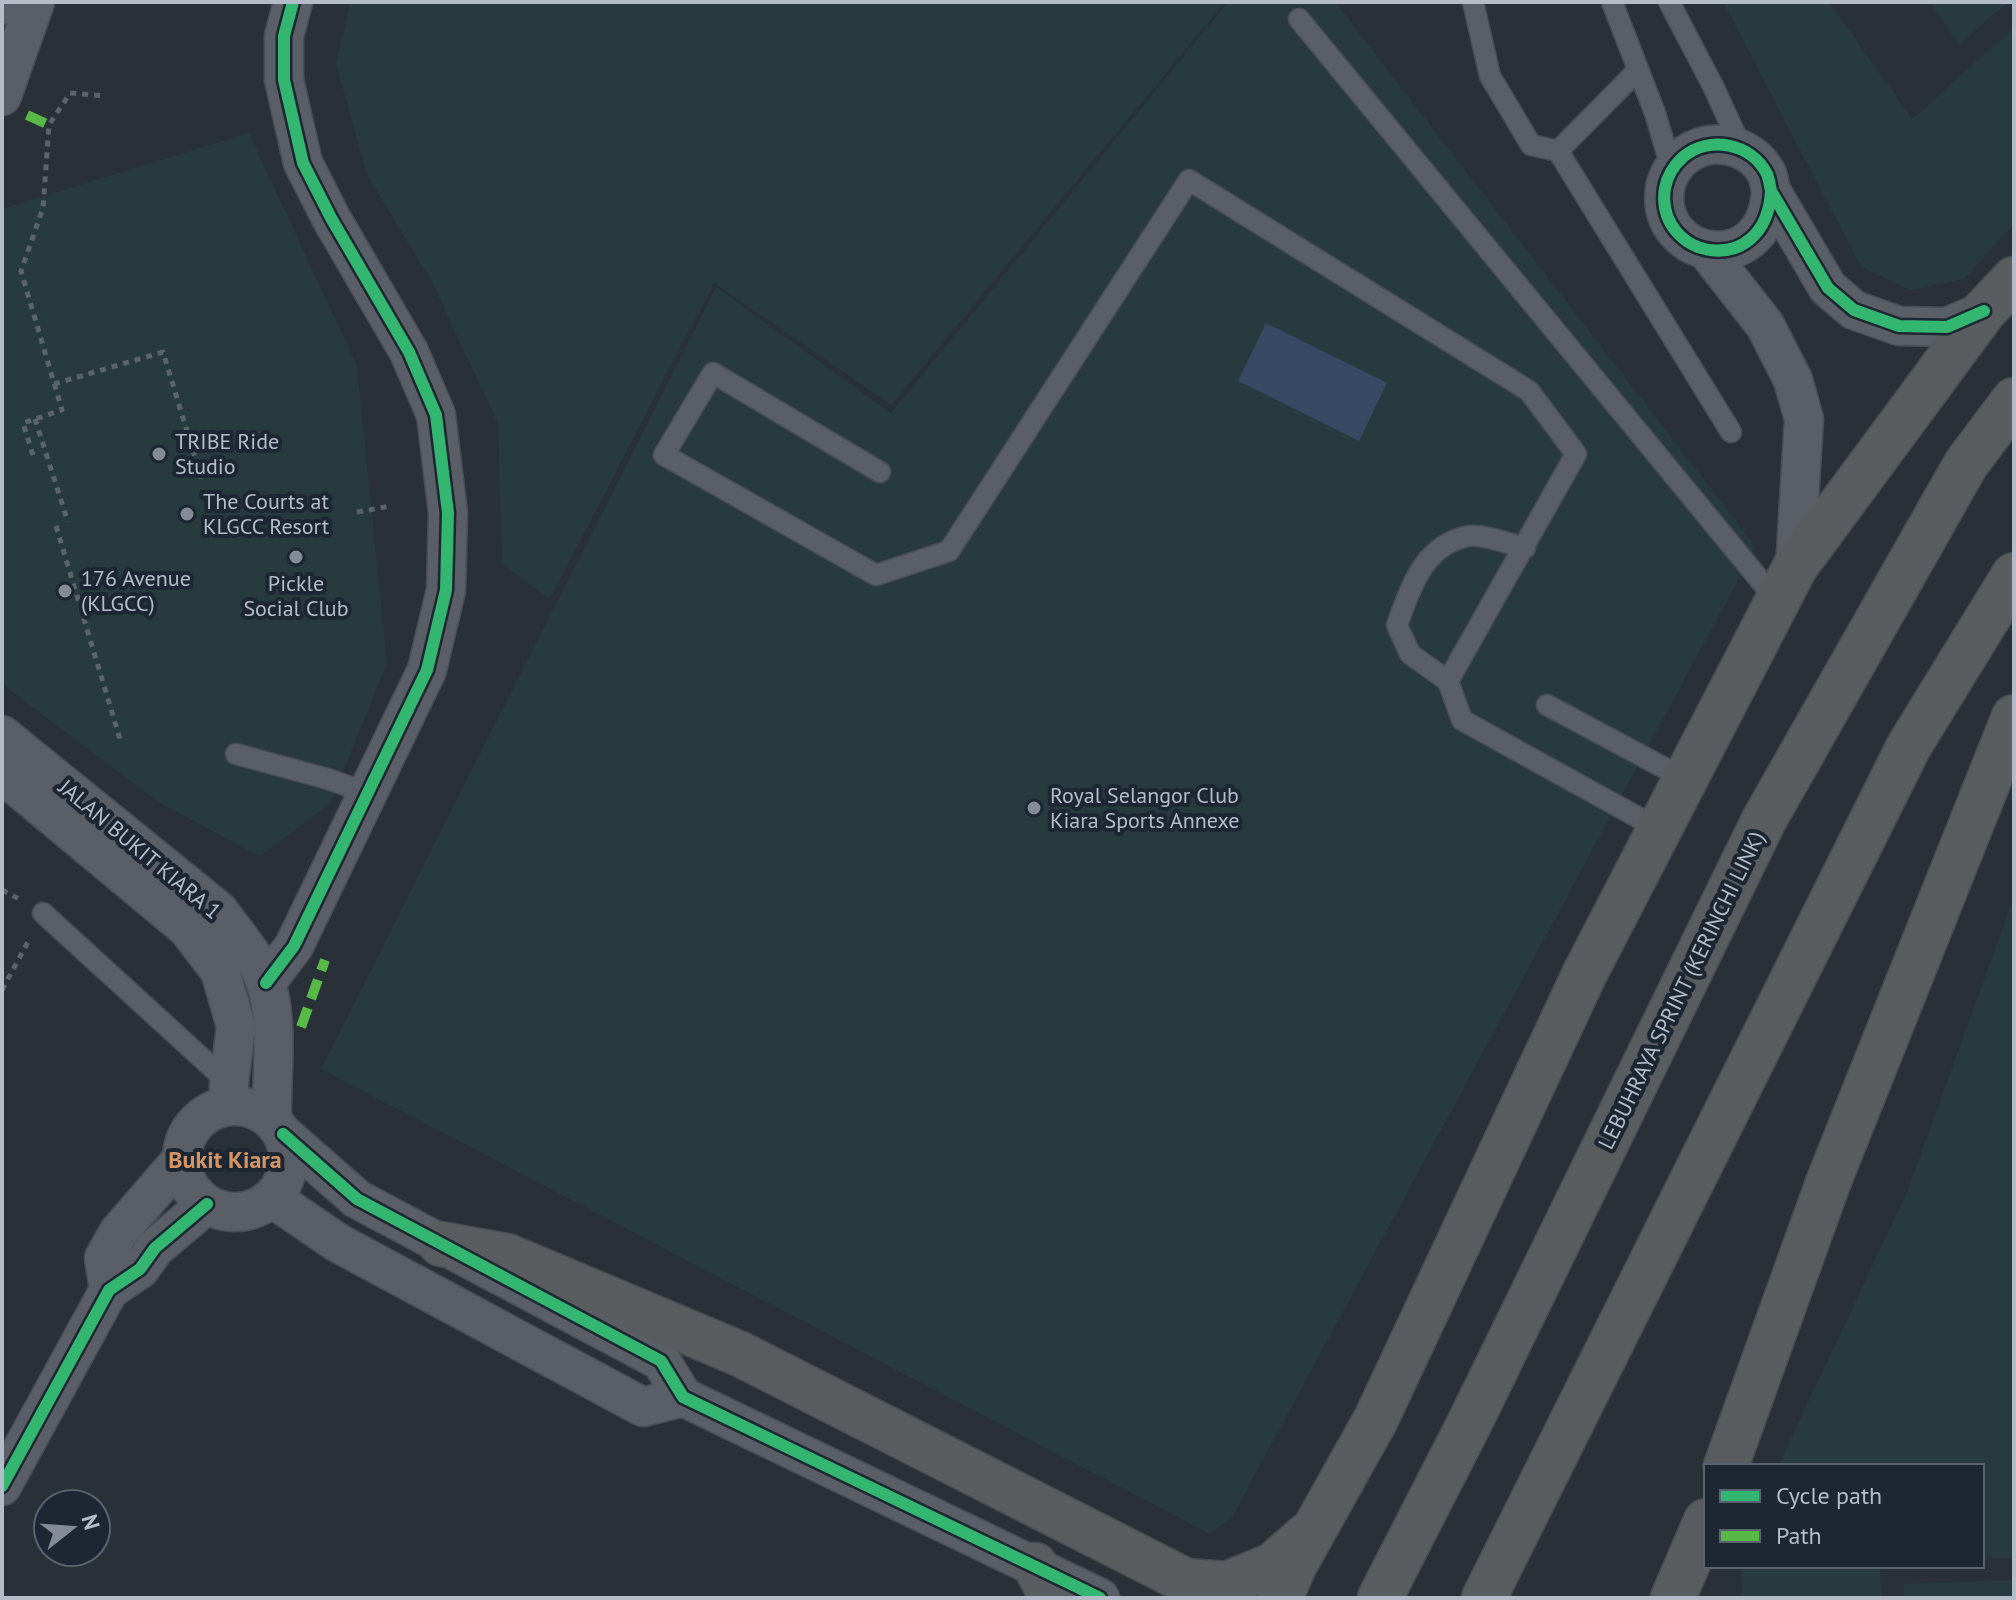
<svg xmlns="http://www.w3.org/2000/svg" width="2016" height="1600" font-family="'PT Sans',sans-serif">
  <style>
    .green { fill: #273a3e }
    .water { fill: #384963 }
    .lines { fill: none; stroke-linecap: round; stroke-linejoin: round }
    .service-casing { stroke: #484c53; stroke-width: 23 }
    .minor-casing { stroke: #484c53; stroke-width: 41 }
    .motorway-casing { stroke: #474c53; stroke-width: 47 }
    .path { stroke: #5d636a; stroke-width: 5; stroke-dasharray: 6 6; stroke-linecap: butt }
    .service { stroke: #5a5e66; stroke-width: 20 }
    .minor { stroke: #5a5e66; stroke-width: 38 }
    .motorway { stroke: #5a5d60; stroke-width: 44 }
    .quiet { stroke: #58b947; stroke-width: 10; stroke-dasharray: 20 10; stroke-linecap: butt }
    .cycleway-casing { stroke: #1d2633; stroke-width: 17 }
    .cycleway { stroke: #33b770; stroke-width: 12 }
    .poi-dot { fill: #848b96; stroke: #1d2633; stroke-width: 3 }
    .labels { text-anchor: middle; stroke-width: 8; stroke-linejoin: round; paint-order: stroke }
    .poi-label { font-size: 22px; fill: #b4bcc9; stroke: #1d2633; text-anchor: start }
    .street-label { font-size: 22px; fill: #b4bcc9; stroke: #1d2633 }
    .neighbourhood-label { font-size: 24px; font-weight: bold; fill: #d59563; stroke: #1d2633 }
  </style>
  <rect width="100%" height="100%" fill="#2a3038"/>
  <g class="green">
    <path d="M350 2H1225L891 405 714 283 550 599 502 564 498 424 432 282 367 175 336 64Z"/>
    <path d="M1228 2H1335L1756 547 1232 1517 1210 1534 321 1069 716 287 891 413Z"/>
    <path d="M1723 2H1829L1912 119 2014 28V224L1964 279 1910 290 1861 267Z"/>
    <path d="M1930 2H2008L1959 45Z"/>
    <path d="M249 133 357 366 387 663 330 804 260 856 158 802 2 684V209Z"/>
    <path d="M2014 897V1558H1982V1466H1778L1907 1192Z"/>
    <path d="M1741 1566H1880L1881 1598H1742Z"/>
    <path d="M2014 1580V1598H1904L1903 1584Z"/>
  </g>
  <path class="water" d="M1266 323 1387 383 1359 441 1238 381Z"/>
  <g class="lines">
    <g class="service-casing">
      <g id="service">
        <path d="M1473 2 1490 76 1531 145 1558 151 1638 70"/>
        <path d="M1612 2 1655 113 1672 170"/>
        <path d="M1669 2 1713 86 1742 149"/>
        <path d="M1299 19 1778 602"/>
        <path d="M1558 151 1731 432"/>
        <path d="M880 472 713 373 664 455 876 575 949 551 1189 180 1529 391 1576 454 1448 681 1462 720 1659 829"/>
        <path d="M1448 681 1410 654 1397 625C1411 587 1424 544 1469 536 1482 534 1511 544 1525 548"/>
        <path d="M1547 705 1685 779"/>
        <path d="M236 754 328 779 367 793"/>
        <path d="M43 913 229 1083"/>
      </g>
    </g>
    <g class="minor-casing">
      <g id="minor">
        <path d="M2 5 3 2"/>
        <path d="M2 96 35 2"/>
        <path d="M1771 191C1766 281 1654 260 1665 188 1667 177 1674 165 1683 157 1709 135 1751 143 1767 174 1769 179 1770 186 1771 191L1828 288 1854 310 1899 326 1947 327 1984 311"/>
        <path d="M1707 251 1765 325 1793 380 1804 419 1795 567"/>
        <path d="M2 735 219 911C235 934 257 957 266 984 279 1022 271 1079 272 1119"/>
        <path d="M2 774 187 928 220 971 236 1026 229 1083V1105"/>
        <path d="M266 983 294 946 427 670 446 590 448 513 436 415 409 352 331 218 303 163 284 80V36L293 2"/>
        <circle cx="235" cy="1159" r="53"/>
        <path d="M283 1134 357 1199 661 1361 683 1397 1100 1598"/>
        <path d="M272 1198 338 1243 643 1407 683 1397"/>
        <path d="M109 1290 104 1258 118 1233 182 1159"/>
        <path d="M2 1486 109 1290 140 1269 155 1248 207 1204"/>
      </g>
    </g>
    <g class="motorway-casing">
      <g id="motorway">
        <path d="M441 1244 507 1256 740 1354 1186 1581 1227 1584 1273 1565 1307 1535"/>
        <path d="M1726 1466 1828 1183 2014 717"/>
        <path d="M1035 1565 1052 1598"/>
        <path d="M1280 1598 1295 1564 1376 1419 1585 973 1795 567 1984 311 2014 279"/>
        <path d="M1380 1598 1471 1420 1764 820 1966 464 2014 400"/>
        <path d="M1484 1598 1909 746 2014 575"/>
        <path d="M1673 1598 1706 1521"/>
      </g>
    </g>
    <g class="path">
      <path d="M54 384 163 352 203 484"/>
      <path d="M35 419 68 522"/>
      <path d="M33 455 23 423 62 410 21 271 43 208 49 125 70 93 105 96"/>
      <path d="M357 512 391 506"/>
      <path d="M56 526 120 739"/>
      <path d="M2 890 21 900"/>
      <path d="M2 990 30 938"/>
    </g>
    <use href="#service" class="service"/>
    <use href="#minor" class="minor"/>
    <use href="#motorway" class="motorway"/>
    <g class="quiet">
      <path d="M27 115 49 125"/>
      <path d="M301 1027 325 960"/>
    </g>
    <g class="cycleway-casing">
      <g id="cycleway">
        <path d="M1771 191C1766 281 1654 260 1665 188 1667 177 1674 165 1683 157 1709 135 1751 143 1767 174 1769 179 1770 186 1771 191L1828 288 1854 310 1899 326 1947 327 1984 311"/>
        <path d="M266 983 294 946 427 670 446 590 448 513 436 415 409 352 331 218 303 163 284 80V36L293 2"/>
        <path d="M283 1134 357 1199 661 1361 683 1397 1100 1598"/>
        <path d="M2 1486 109 1290 140 1269 155 1248 207 1204"/>
      </g>
    </g>
    <use href="#cycleway" class="cycleway"/>
  </g>
  <g class="poi-dot">
    <circle cx="159" cy="454" r="8"/>
    <circle cx="187" cy="514" r="8"/>
    <circle cx="296" cy="557" r="8"/>
    <circle cx="65" cy="591" r="8"/>
    <circle cx="1034" cy="808" r="8"/>
  </g>
  <g class="labels">
    <g class="poi-label">
      <text x="175" y="449">TRIBE Ride<tspan x="175" dy="25">Studio</tspan></text>
      <text x="203" y="509">The Courts at<tspan x="203" dy="25">KLGCC Resort</tspan></text>
      <text x="81" y="586">176 Avenue<tspan x="81" dy="25">(KLGCC)</tspan></text>
      <text x="296" y="591" text-anchor="middle">Pickle<tspan x="296" dy="25">Social Club</tspan></text>
      <text x="1050" y="803">Royal Selangor Club<tspan x="1050" dy="25">Kiara Sports Annexe</tspan></text>
    </g>
    <g class="street-label">
      <text transform="translate(140 849) rotate(40)" y="8">JALAN BUKIT KIARA 1</text>
      <text transform="translate(1681 990) rotate(-64)" y="8">LEBUHRAYA SPRINT (KERINCHI LINK)</text>
    </g>
    <g class="neighbourhood-label">
      <text x="225" y="1168">Bukit Kiara</text>
    </g>
  </g>
  <rect width="2016" height="1600" fill="none" stroke="#b4bcc9" stroke-width="8"/>
  <rect x="1704" y="1464" width="280" height="104" fill="#1d2633" stroke="#59626f" stroke-width="2"/>
  <rect x="1720" y="1490" width="40" height="12" fill="#33b770" stroke="#59626f" stroke-width="2"/>
  <text x="1776" y="1504" font-size="24" fill="#b4bcc9">Cycle path</text>
  <rect x="1720" y="1530" width="40" height="12" fill="#58b947" stroke="#59626f" stroke-width="2"/>
  <text x="1776" y="1544" font-size="24" fill="#b4bcc9">Path</text>
  <g transform="translate(72 1528) rotate(73)"><circle r="38" fill="#1d2633" stroke="#59626f" stroke-width="2"/>
  <path d="M0-6L14 30L0 20L-14 30Z" fill="#848b96"/>
  <text y="-12" font-size="22" font-weight="bold" text-anchor="middle" fill="#b4bcc9">N</text>
  </g>
</svg>
